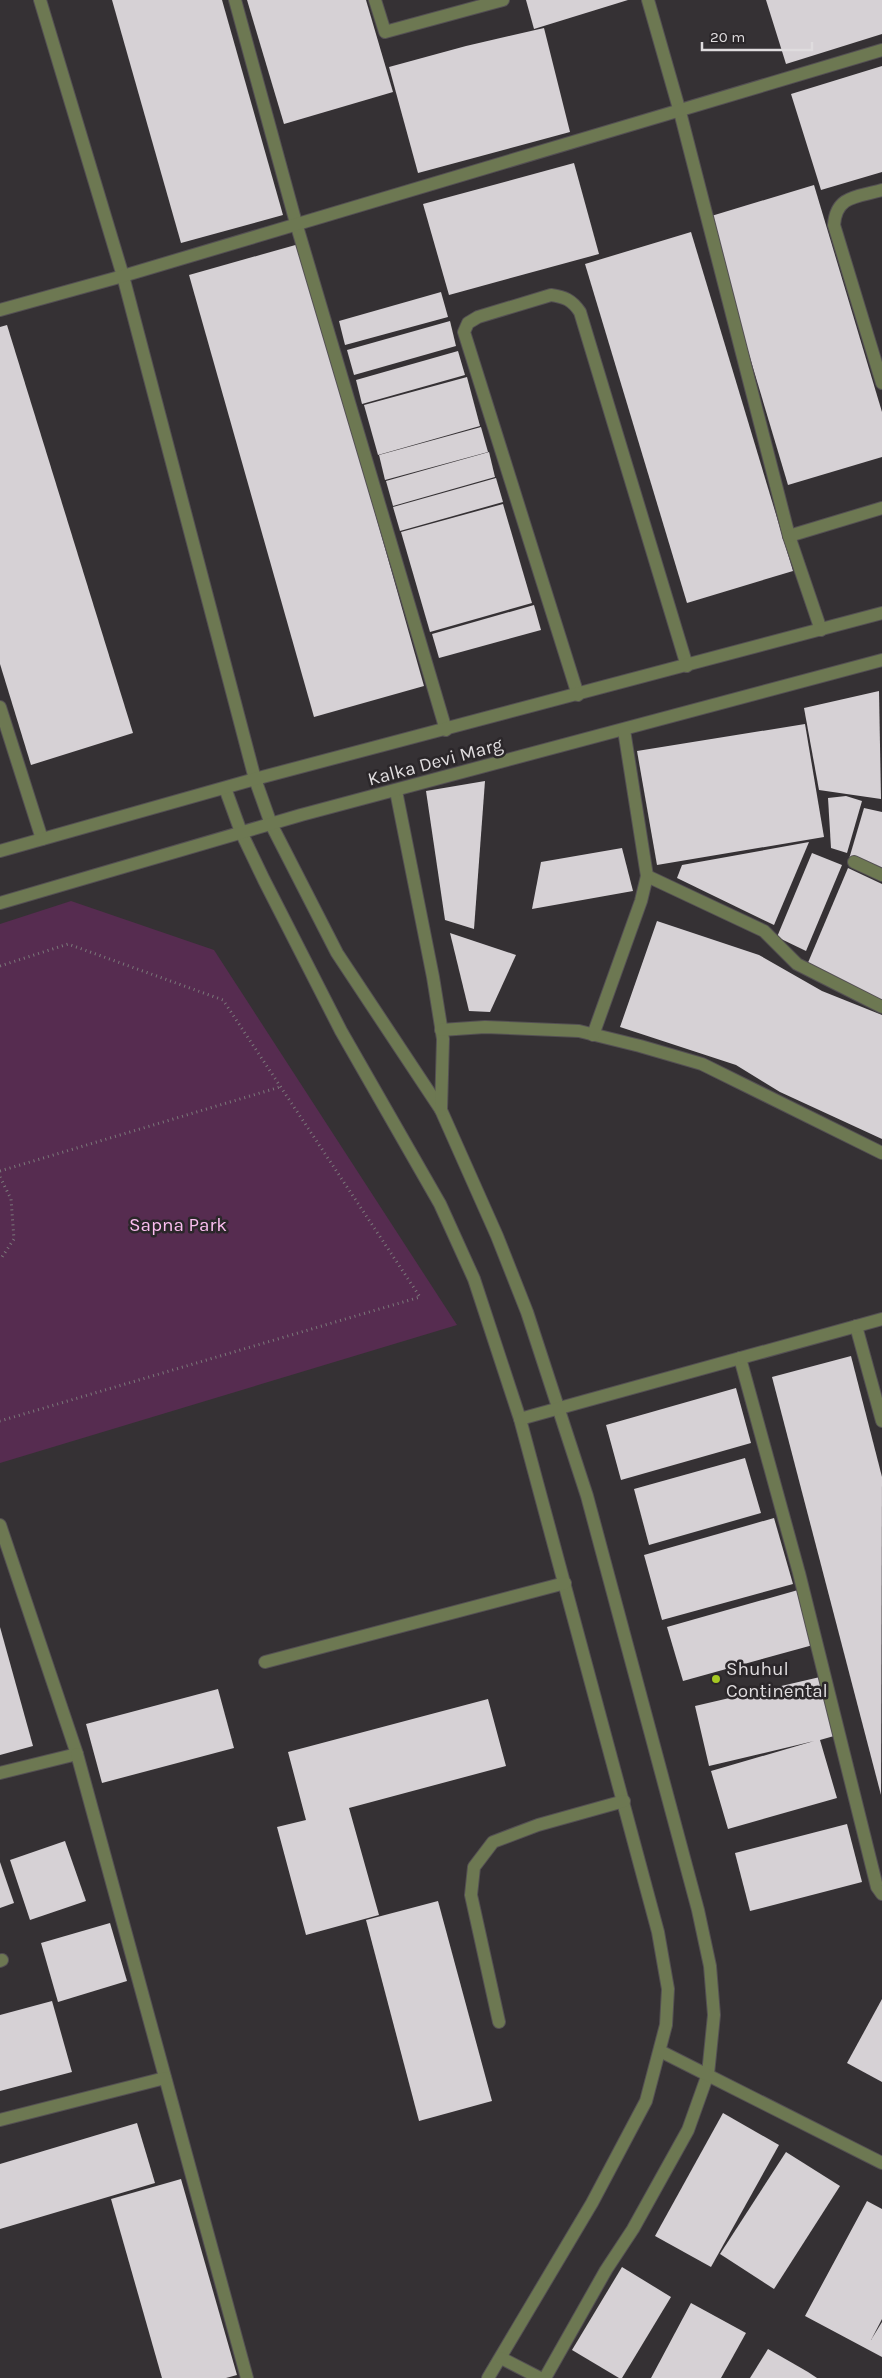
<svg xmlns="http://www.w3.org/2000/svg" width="882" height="2378" font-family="Karla,sans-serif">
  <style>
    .green { fill: #562c50 }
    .building { fill: #d6d1d5 }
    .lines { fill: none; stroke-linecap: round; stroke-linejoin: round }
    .minor-casing { stroke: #545053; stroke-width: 14 }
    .path { stroke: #7b787a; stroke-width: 3; stroke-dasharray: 1 4; stroke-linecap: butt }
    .minor { stroke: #6d7852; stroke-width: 12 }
    .poi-dot { fill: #a5c822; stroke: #2b272a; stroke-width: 2 }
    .labels { text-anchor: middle; stroke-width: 5; stroke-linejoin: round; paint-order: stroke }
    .street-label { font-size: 19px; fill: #dfdcde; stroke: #2b272a }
    .park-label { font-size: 19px; fill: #fbbef0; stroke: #2b272a }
    .poi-label { font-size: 19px; fill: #dfdcde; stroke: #2b272a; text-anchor: start }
  </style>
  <rect width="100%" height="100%" fill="#353134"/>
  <path class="green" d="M71 901 214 950 457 1325 0 1463V924Z"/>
  <g class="building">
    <path d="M112 0H222L283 215 181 243Z"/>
    <path d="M247 0H366L393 92 284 124Z"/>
    <path d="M526 0H628L534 29Z"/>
    <path d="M766 0H882V34L786 64Z"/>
    <path d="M544 28 570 132 418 173 389 67 466 46Z"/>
    <path d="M882 66V172L821 190 791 94Z"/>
    <path d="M574 163 599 254 449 295 423 204Z"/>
    <path d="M814 185 882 412V457L788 485 708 217Z"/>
    <path d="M691 232 793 571 687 603 585 264Z"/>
    <path d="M299 244 424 686 314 717 189 275Z"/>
    <path d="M441 292 448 317 345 345 339 321Z"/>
    <path d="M450 321 456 346 354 375 347 350Z"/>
    <path d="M7 325 133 733 31 765 0 664V327Z"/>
    <path d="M458 351 465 375 362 404 356 380Z"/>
    <path d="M467 377 480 426 378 455 364 405Z"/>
    <path d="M481 427 488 452 385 480 379 455Z"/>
    <path d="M489 452 495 477 393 506 386 481Z"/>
    <path d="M496 478 503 502 400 531 393 507Z"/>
    <path d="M503 504 532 603 430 632 401 532Z"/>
    <path d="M534 605 541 630 439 658 432 634Z"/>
    <path d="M879 691 881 799 819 790 804 708Z"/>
    <path d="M805 724 824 837 657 865 637 751Z"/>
    <path d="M485 781 474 929 445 920 426 791Z"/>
    <path d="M846 796 862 801 847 853 831 848 828 798Z"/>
    <path d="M864 808 882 812V871L849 859Z"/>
    <path d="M809 842 774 925 677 878 682 865Z"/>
    <path d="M622 848 633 891 532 909 541 862Z"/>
    <path d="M812 853 842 865 806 951 777 937Z"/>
    <path d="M848 868 882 884V1002L807 965Z"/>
    <path d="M657 921 759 955 822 991 882 1015V1139L780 1092 736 1065 620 1027Z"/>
    <path d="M450 933 516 955 490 1012 469 1011Z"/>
    <path d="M851 1356 882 1477 881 1795 772 1377Z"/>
    <path d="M736 1388 751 1443 621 1480 606 1425Z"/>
    <path d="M745 1458 761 1513 649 1545 634 1489Z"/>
    <path d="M774 1518 793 1584 662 1620 644 1555Z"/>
    <path d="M798 1590 813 1645 683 1681 667 1627Z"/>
    <path d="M0 1627 33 1746 0 1755Z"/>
    <path d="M820 1677 834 1736 820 1740 837 1798 728 1829 711 1771 814 1741 709 1766 695 1706Z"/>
    <path d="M218 1689 234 1748 102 1783 86 1724Z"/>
    <path d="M488 1699 506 1766 349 1808 379 1915 306 1935 277 1827 306 1820 288 1752Z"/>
    <path d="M847 1824 862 1882 750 1911 735 1853Z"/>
    <path d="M65 1841 86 1901 30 1920 10 1860Z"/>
    <path d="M0 1862 14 1903 0 1908Z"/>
    <path d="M438 1901 492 2101 419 2121 366 1920Z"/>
    <path d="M110 1923 127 1981 58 2002 41 1943Z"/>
    <path d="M882 1999V2082L847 2063Z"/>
    <path d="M52 2001 72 2072 0 2091V2015Z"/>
    <path d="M723 2113 779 2145 711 2267 655 2236Z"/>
    <path d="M137 2123 155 2183 0 2229V2164Z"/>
    <path d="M786 2152 840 2186 774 2289 720 2254Z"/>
    <path d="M181 2179 237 2375 226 2378H162L111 2199Z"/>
    <path d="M867 2201 882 2209V2319L871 2340 882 2322V2357L805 2316Z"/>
    <path d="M622 2267 671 2297 622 2378H619L572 2350Z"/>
    <path d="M691 2303 746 2333 721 2378H651Z"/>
    <path d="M768 2349 808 2372 817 2378H750Z"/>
  </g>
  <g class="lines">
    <g class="minor-casing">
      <g id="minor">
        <path d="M40 0 123 276 255 779 271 824 337 953 441 1110 497 1236 527 1312 587 1496 698 1910 710 1966 714 2015 708 2074 688 2130 633 2229 606 2270 545 2378"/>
        <path d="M235 0 296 223 446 730"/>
        <path d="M375 0 385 32 503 0"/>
        <path d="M648 0 680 112 789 536 821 630"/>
        <path d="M882 190C858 197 836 195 834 225L882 383"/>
        <path d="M0 310 123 276 882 50"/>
        <path d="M789 536 882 508"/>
        <path d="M578 695 464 332 468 323 478 317 551 295C565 297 572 300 580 312L687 666"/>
        <path d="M0 707 42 839"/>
        <path d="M225 788 241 832 264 880 341 1031 440 1204 474 1279 520 1419 658 1932 668 1989 666 2025 646 2101 592 2203 488 2378"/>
        <path d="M396 791 433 977 443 1039 441 1110"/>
        <path d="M0 851 255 779 882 613"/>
        <path d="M854 862 882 875"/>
        <path d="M647 876 764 931 797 964 882 1007"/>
        <path d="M0 903 301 815 882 660"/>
        <path d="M441 1030 485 1027 579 1031 640 1046 702 1064 882 1153"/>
        <path d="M593 1035 641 901 647 876 624 730"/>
        <path d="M856 1326 882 1421"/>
        <path d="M740 1358 799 1573 877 1887 882 1894"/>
        <path d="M520 1419 882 1319"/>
        <path d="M0 1525 77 1754 0 1773"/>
        <path d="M265 1662 565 1583"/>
        <path d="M77 1754 247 2378"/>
        <path d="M0 1961 2 1960"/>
        <path d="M499 2022 471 1895 474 1867 493 1842 538 1825 624 1801"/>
        <path d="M660 2051 882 2163"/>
        <path d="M0 2120 165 2078"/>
        <path d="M501 2358 540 2378"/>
      </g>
    </g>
    <g class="path">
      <path d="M0 966 68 944 223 1000 420 1297 0 1421"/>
      <path d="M0 1171 280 1087"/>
      <path d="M0 1177 11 1199 14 1239 0 1260"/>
    </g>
    <use href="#minor" class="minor"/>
  </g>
  <circle class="poi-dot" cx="716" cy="1679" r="5"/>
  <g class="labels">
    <g class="street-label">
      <text transform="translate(435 761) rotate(-15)" y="7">Kalka Devi Marg</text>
    </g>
    <g class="park-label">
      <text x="178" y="1231">Sapna Park</text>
    </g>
    <g class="poi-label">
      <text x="726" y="1675">Shuhul<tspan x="726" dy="22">Continental</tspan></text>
    </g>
  </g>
  <path d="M702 42v8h110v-8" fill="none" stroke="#dfdcde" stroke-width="2.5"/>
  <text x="710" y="42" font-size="15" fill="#dfdcde" stroke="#2b272a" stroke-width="4" paint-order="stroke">20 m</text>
</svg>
